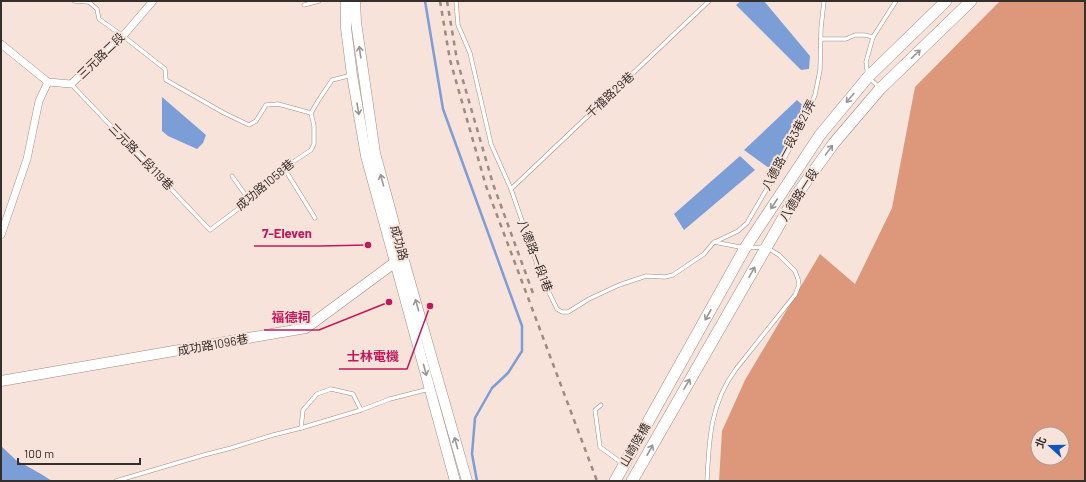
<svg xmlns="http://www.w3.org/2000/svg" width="1086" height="482" font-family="Barlow,'Noto Sans TC',sans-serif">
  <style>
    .forest { fill: #dd977a; fill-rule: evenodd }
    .water { fill: #7b9ed7 }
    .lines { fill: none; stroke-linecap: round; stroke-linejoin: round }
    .stream { stroke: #7b9ed7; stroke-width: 2.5 }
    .lane-casing { stroke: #9f8c85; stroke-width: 4.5 }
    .street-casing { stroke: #9f8c85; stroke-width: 8 }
    .secondary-casing { stroke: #9f8c85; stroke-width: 11 }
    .primary-casing { stroke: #9f8c85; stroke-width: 12 }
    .lane { stroke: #fff; stroke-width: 3.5 }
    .street { stroke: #fff; stroke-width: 7 }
    .secondary { stroke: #fff; stroke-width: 10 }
    .primary { stroke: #fff; stroke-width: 11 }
    .rail { stroke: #9a8b85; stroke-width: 2.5; stroke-dasharray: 5 5; stroke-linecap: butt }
    .oneway { stroke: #9a9695 }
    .labels { text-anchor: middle; stroke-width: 4; stroke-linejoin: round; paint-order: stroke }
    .street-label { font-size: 12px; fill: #362e2b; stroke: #f8e3db }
    .leader { fill: none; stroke: #c2185b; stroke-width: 1.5 }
    .callout-dot { fill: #c2185b; stroke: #f8e3db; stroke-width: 1.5 }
    .callout-label { font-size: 13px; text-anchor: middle; font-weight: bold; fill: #c2185b; stroke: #f8e3db; stroke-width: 4; stroke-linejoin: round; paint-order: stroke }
  </style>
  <rect width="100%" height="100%" fill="#f8e3db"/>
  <path class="forest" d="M1000 1H1085V481H719L722 431 745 380 820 254 855 284 892 208 915 87ZM1038 434H1062V458H1038Z"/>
  <g class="water">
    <path d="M741 1H764L810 56 809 69 801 70 736 5Z"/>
    <path d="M162 97 206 135 203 143 197 149 168 136 162 131Z"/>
    <path d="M797 100 809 111 773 171 744 150Z"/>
    <path d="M740 156 755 170 684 230 674 214Z"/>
    <path d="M1 446 16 460 41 474 52 481H1Z"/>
  </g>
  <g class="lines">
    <path class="stream" d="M425 1 443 109 522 326V351L508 373 492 388 475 418 472 454 477 481"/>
    <g class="lane-casing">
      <g id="lane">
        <path d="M74 1 89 2"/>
        <path d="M456 1 458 25 470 53 491 144 511 189 541 276 557 309 562 312H568L589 299 619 285 646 276 665 277 673 275 704 254 714 242 745 248 766 247 779 255 795 271 798 279 799 285 795 295 736 369C710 404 709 440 707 481"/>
        <path d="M89 2 97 9 99 19 123 36 165 69 166 80 224 113 249 125 256 121 266 105 278 104 311 113"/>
        <path d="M304 5 319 1"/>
        <path d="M821 39H846L855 35H864L873 37"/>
        <path d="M71 84 210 230 266 188 284 168 311 150 314 144V126L311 113 318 101 332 80 352 75"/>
        <path d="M879 87 868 77 866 62 873 37 896 1"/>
        <path d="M284 168 315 218"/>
        <path d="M232 176 249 200"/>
        <path d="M511 189 709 1"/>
        <path d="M715 242 738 231 747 223 783 161 802 125 815 95 820 70 821 28 824 1"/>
        <path d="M601 405 595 410 600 447 623 464"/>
        <path d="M301 428 303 410 317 394 331 389 353 394 361 410"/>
        <path d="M116 481 204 455 231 448 273 435 301 428 361 410 390 399 429 389"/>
      </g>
    </g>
    <g class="street-casing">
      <g id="street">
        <path d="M1 44 48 82 71 84 123 36 153 1"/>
        <path d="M1 235 27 159 39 101 48 82"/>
      </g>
    </g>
    <g class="secondary-casing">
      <g id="secondary">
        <path d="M346 1V28L352 75 366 156 455 481"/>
        <path d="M355 1 356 22 375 153 406 268 467 481"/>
        <path d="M1 381 306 328 394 263 400 260"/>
      </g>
    </g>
    <g class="primary-casing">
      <g id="primary">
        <path d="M615 481 745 248 820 135 868 77 946 1"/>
        <path d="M632 481 797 194 834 143 880 89 971 1"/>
      </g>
    </g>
    <use href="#lane" class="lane"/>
    <use href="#street" class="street"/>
    <use href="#secondary" class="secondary"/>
    <use href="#primary" class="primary"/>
    <g class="rail">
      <path d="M440 1 450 60 486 186 597 481"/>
      <path d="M447 1 457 60 493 184 534 296"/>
    </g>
  </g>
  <defs><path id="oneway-shaft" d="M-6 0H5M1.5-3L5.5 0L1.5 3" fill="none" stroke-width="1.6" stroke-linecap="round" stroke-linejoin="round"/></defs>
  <g class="oneway">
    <use href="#oneway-shaft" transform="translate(360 52) rotate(-98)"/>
    <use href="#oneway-shaft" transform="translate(916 54) rotate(-44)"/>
    <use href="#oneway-shaft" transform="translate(850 98) rotate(130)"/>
    <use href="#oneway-shaft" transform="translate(358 109) rotate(80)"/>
    <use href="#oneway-shaft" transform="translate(829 150) rotate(-54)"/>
    <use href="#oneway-shaft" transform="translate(382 180) rotate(-105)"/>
    <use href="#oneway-shaft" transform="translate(774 204) rotate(123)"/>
    <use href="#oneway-shaft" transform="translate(752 272) rotate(-60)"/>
    <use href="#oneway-shaft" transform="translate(417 305) rotate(-106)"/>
    <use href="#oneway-shaft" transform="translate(708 315) rotate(119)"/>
    <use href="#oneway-shaft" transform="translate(425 370) rotate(75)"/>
    <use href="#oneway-shaft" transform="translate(687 384) rotate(-60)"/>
    <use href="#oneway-shaft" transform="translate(456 443) rotate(-106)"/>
    <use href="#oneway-shaft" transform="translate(650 450) rotate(-61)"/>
  </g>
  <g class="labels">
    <g class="street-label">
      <text transform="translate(101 56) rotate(-44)" y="4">三元路二段</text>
      <text transform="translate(610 95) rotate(-43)" y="4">千禧路29巷</text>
      <text transform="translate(789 145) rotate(-62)" y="4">八德路一段3巷21弄</text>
      <text transform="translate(141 157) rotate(46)" y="4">三元路二段119巷</text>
      <text transform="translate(265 185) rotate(-40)" y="4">成功路1058巷</text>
      <text transform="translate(799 195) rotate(-57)" y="4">八德路一段</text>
      <text transform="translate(399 243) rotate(75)" y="4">成功路</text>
      <text transform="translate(535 256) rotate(69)" y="4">八德路一段1巷</text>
      <text transform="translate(213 345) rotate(-10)" y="4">成功路1096巷</text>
      <text transform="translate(635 445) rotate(-60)" y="4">山崎陸橋</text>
    </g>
  </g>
  <path class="leader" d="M368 245L320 246H254M389 302L319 330H264M430 306L407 369H339"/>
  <g class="callout-dot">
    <circle cx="368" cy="245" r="4"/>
    <circle cx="389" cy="302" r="4"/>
    <circle cx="430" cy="306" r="4"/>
  </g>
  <g class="callout-label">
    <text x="287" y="238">7-Eleven</text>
    <text x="291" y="322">福德祠</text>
    <text x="373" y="361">士林電機</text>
  </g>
  <rect width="1086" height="482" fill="none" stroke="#362e2b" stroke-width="4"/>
  <g transform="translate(1050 446) rotate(291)"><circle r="19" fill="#f8e3db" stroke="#aa9b95"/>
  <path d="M0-3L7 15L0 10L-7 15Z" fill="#0f55c0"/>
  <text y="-6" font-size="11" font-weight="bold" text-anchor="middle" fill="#362e2b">北</text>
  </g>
  <path d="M18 458v6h122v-6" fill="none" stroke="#362e2b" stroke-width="2"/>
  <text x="24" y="458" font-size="12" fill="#362e2b" stroke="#f8e3db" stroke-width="3" paint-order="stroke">100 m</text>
</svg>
